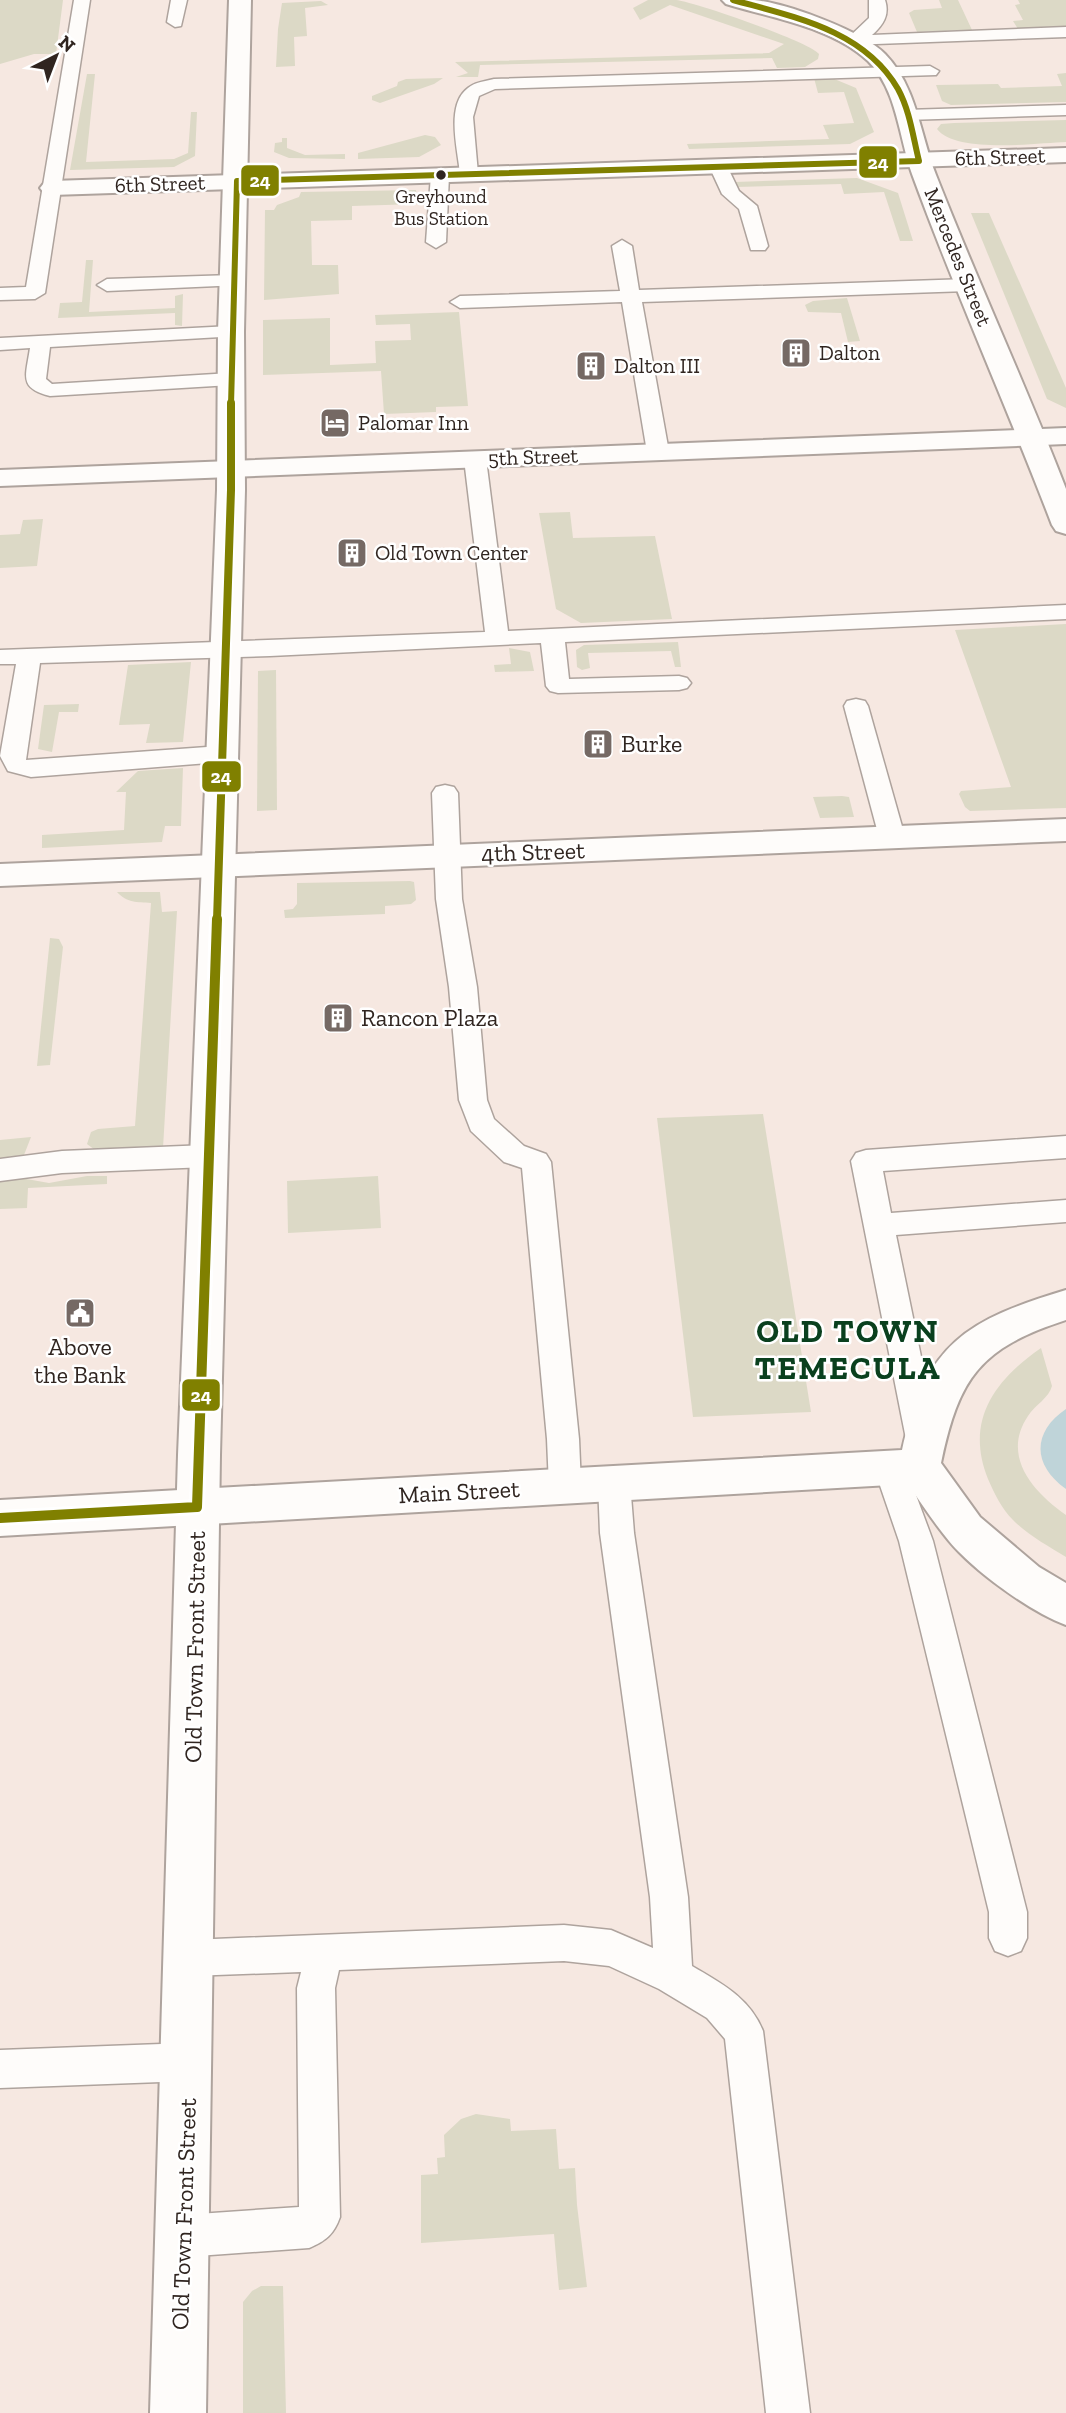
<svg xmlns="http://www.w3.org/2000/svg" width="1066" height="2413" font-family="'Zilla Slab',serif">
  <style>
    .green { fill: #dcd9c6 }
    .water { fill: #bfd4d9 }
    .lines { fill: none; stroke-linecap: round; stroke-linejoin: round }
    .service-casing { stroke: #aea39d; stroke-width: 3 }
    .minor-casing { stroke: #aea39d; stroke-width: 4 }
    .tertiary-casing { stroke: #aea39d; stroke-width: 4 }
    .secondary-casing { stroke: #aea39d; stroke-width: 4 }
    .service { fill: #fefcfa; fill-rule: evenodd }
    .minor { fill: #fefcfa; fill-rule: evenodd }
    .tertiary { fill: #fefcfa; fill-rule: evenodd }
    .secondary { fill: #fefcfa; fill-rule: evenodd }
    .bus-1-far2-casing { stroke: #fff; stroke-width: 10 }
    .bus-1-far1-casing { stroke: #fff; stroke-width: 12 }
    .bus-1-casing { stroke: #fff; stroke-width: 16 }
    .bus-1-far2 { stroke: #808000; stroke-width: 6 }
    .bus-1-far1 { stroke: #808000; stroke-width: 8 }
    .bus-1 { stroke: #808000; stroke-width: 10 }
    .bus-dot { fill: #302520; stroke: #fff; stroke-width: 2.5 }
    .labels { text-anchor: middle; stroke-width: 5; stroke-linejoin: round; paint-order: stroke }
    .far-bus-label { font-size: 19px; fill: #302520; stroke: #fff }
    .far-street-label { font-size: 21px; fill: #302520; stroke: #fff }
    .far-poi-label { font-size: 21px; fill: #302520; stroke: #fff; text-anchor: start }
    .poi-label { font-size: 24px; fill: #302520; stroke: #fff; text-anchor: start }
    .street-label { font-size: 24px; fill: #302520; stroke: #fff }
    .district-label { font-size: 32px; font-weight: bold; letter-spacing: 2px; fill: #0a401e; stroke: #fff }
    .line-badge { stroke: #fff; stroke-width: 2.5 }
    .badge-label { font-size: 19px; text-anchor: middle; font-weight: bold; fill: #fff }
  </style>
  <rect width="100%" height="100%" fill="#f6e8e1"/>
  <g class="green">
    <path d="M0 0H63L56 54H34L0 64Z"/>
    <path d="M648 0C657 0 667 0 676 0 695 2 810 42 819 54L818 59 805 67 777 68 772 58 480 65 478 77H456L468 73 455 62 769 53 784 44 670 5 640 20 633 8Z"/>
    <path d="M939 0H958L972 30 917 32 909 13 914 10 942 8Z"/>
    <path d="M1018 0H1066V27L1018 29 1013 21 1023 20 1015 5 1020 4Z"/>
    <path d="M321 1 328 5 305 8 307 36 294 37 295 66 276 67 278 29 282 3Z"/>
    <path d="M1066 73V102L951 105 942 101 936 85 998 84 1001 88 1062 86 1057 74Z"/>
    <path d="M87 74H95L86 162 174 159 188 153 191 112H197L195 156 174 167 70 170Z"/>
    <path d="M443 78 434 84 380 103 372 100V96L397 86 398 82 406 79Z"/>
    <path d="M814 78H832L856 88 874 132 850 144 689 149 687 144 829 139 823 125 854 123 844 92 818 93Z"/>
    <path d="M1066 120V142C1036 143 956 154 937 129L941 124 954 123Z"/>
    <path d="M425 135 435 137 441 145 419 157 358 159V153Z"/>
    <path d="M282 138H287V148L305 155 345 154V159L289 158 274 152 275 143 282 142Z"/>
    <path d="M857 178 898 193 913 241H900L884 192 844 194 841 184 736 187 735 182Z"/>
    <path d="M416 190 418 204 352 206V220L311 221 312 265H338L339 294 264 300 265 210H274L277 205 299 197 301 192Z"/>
    <path d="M971 213H989L1066 388V408L1047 399Z"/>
    <path d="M86 260H93L89 312 175 308V296L183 294 182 326 175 325V313L58 318 60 303 82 302Z"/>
    <path d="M847 298 860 341 848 342 841 313 808 312 805 305 813 301Z"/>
    <path d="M459 312 468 406 436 407V412L384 414 381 371 263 375V320L330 318V365L376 363 375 341 411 340 410 324 376 325 375 315Z"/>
    <path d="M570 512 573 538 655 536 672 619 581 623 556 609 539 513Z"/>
    <path d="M43 519 37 566 0 568V535L20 534 23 520Z"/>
    <path d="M1066 624V808L970 811 965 807 959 794 961 791 1011 787 955 630Z"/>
    <path d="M678 642 681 667H675L671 651 588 653 590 668 582 670 577 667 576 650 584 645Z"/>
    <path d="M509 648 530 652 534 671 495 672 494 665 511 664Z"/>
    <path d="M191 662 183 742 146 743 150 724 119 725 128 665Z"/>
    <path d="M276 670 277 810 257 811 258 671Z"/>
    <path d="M79 704 78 712H59L52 752 38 749 44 705Z"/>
    <path d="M183 768 181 826H165L162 842 42 848V835L124 830 126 792H116L138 771Z"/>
    <path d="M842 796 849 797 854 817 820 818 813 797Z"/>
    <path d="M410 881 414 882 416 900 411 904 385 906V914L285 918 284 910 293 909 297 904V883Z"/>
    <path d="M117 892H160L162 912 177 911 163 1148 95 1150 87 1144 91 1132 98 1129 135 1126 151 903C137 902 127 903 117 892Z"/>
    <path d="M50 938 59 939 63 947 50 1065 37 1066Z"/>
    <path d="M763 1114 811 1412 693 1417 657 1118Z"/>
    <path d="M31 1137 24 1155 0 1158V1140Z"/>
    <path d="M87 1176H107V1184L28 1188 27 1208 0 1209V1181L21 1178 49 1183Z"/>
    <path d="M378 1176 381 1228 288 1233 287 1181Z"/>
    <path d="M1041 1348 1052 1386C1049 1398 1035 1405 1028 1416 1001 1456 1033 1492 1066 1515V1557C1048 1546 1028 1535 1013 1520 1002 1509 994 1493 988 1479 965 1422 993 1381 1041 1348Z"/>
    <path d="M476 2114 510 2119 511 2131 556 2129 559 2169 575 2168 577 2205 587 2287 559 2290 554 2234 421 2243V2175L438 2174 437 2158 445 2157 444 2135 461 2119Z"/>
    <path d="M261 2286H283L286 2413H243V2302L252 2291Z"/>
  </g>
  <path class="water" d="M1066 1409V1489C1032 1465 1032 1432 1066 1409Z"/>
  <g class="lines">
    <g class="service-casing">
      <g id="service">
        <path d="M74 0H90L45 293 35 299 0 300V288L26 287Z"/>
        <path d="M171 0H187L181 26 175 27 167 22Z"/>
        <path d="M869 0H885C890 15 883 25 872 35L1066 27V37L849 45 847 41 849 37 869 18Z"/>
        <path d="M930 66 939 71 936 75 495 89 479 96 473 117 478 174 469 179 460 174C458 150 445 105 468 88 475 82 486 81 494 79Z"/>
        <path d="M1066 105V115L906 120 897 115 906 110Z"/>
        <path d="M718 161 727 166 739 191 757 206 768 246 765 250H751L739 209 722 194 709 166Z"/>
        <path d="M440 170 449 175 446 242 436 248 426 242 431 175Z"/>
        <path d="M622 240 632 246 639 290 968 279 978 285 968 291 642 302 669 452 666 457H650L647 452 622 302 460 308 450 302 460 296 620 291 612 246Z"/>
        <path d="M233 275 243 281 240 285 107 291 97 285 107 279Z"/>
        <path d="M231 326 238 328 241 332 238 336 50 347 46 379 52 384 231 373 238 375 241 379 238 383 231 385 50 396C18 388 26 376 30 348L0 350V338Z"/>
        <path d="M475 453 483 454 486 459 508 631 1066 605V619L565 642 569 679 679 676 687 678 691 683 687 688 679 690 558 693 550 691 546 686 541 643 270 656 40 663 26 760 221 746 230 749 233 754 230 759 221 762 31 777 8 771 0 756 16 664H0V650L485 632 464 459 467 454Z"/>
        <path d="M856 699 865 701 868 706 905 837 901 843 892 845 883 843 879 837 844 706 847 701Z"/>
        <path d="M445 785 454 787 458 793 462 899 477 987 487 1100 494 1119 524 1146 546 1154 551 1162 579 1439 581 1486 577 1496 565 1499 553 1496 549 1486 547 1439 522 1168 504 1162 471 1131 459 1100 449 987 436 899 432 793 436 787Z"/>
        <path d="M1066 1136V1158L883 1171 891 1213 1066 1200V1222L896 1235 939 1444 934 1453 923 1457 912 1453 907 1444 851 1161 856 1153 866 1150Z"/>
        <path d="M207 1145 217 1148 222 1156 217 1164 207 1167 62 1173 0 1181V1159L62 1151Z"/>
        <path d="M890 1455 902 1459 906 1468 933 1541 1027 1912V1938L1021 1951 1008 1956 995 1951 989 1938V1912L899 1541 874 1468 878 1459Z"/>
        <path d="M614 1470 626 1473 630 1483 634 1533 688 1897 692 1966C721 1983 750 1998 763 2031L810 2413H766L725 2039 707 2018 659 1989 609 1966 564 1961 339 1970 335 1988 340 2217C334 2234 326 2241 309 2248L183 2257 168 2251 162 2236 168 2221 183 2215 299 2207 297 1988 301 1972 190 1976 177 1971 171 1958 177 1945 190 1940 564 1925 611 1930 653 1948 650 1897 600 1533 598 1483 602 1473Z"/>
        <path d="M188 2043 202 2048 208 2062 202 2076 188 2081 0 2088V2050Z"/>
      </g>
    </g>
    <g class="minor-casing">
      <g id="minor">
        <path d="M1066 148V162L52 195 44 193 40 188 44 183 52 181Z"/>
        <path d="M1066 428V444L0 486V470Z"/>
        <path d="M1066 819V841L0 886V864Z"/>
      </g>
    </g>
    <g class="tertiary-casing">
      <g id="tertiary">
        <path d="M722 0C733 0 744 0 754 0 786 3 863 31 885 54 917 87 920 134 936 175 977 280 1025 383 1066 489V534L1056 531 1052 525C1007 407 955 292 912 174 899 138 897 89 868 61 832 27 771 18 726 4Z"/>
        <path d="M1066 1290V1320C980 1348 959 1377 941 1463L980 1517 1039 1567 1066 1583V1625C1030 1612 973 1570 949 1541 934 1523 921 1503 908 1484L0 1536V1500L902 1450C926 1343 967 1320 1066 1290Z"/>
      </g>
    </g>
    <g class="secondary-casing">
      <path id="secondary" d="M229 0H251L244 332 245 490 220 1455 206 2413H150L178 1455 217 490 218 332Z"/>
    </g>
    <use href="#service" class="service"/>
    <use href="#minor" class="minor"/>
    <use href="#tertiary" class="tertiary"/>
    <use href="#secondary" class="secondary"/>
    <g class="bus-1-far2-casing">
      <path id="bus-1-far2" d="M231 405 237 181 919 161C913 137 910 111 898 89 864 30 794 17 733 0"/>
    </g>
    <g class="bus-1-far1-casing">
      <path id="bus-1-far1" d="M217 920 231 490V403"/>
    </g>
    <g class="bus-1-casing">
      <path id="bus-1" d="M0 1518 197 1507 217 919"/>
    </g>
    <use href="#bus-1-far2" class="bus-1-far2"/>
    <use href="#bus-1-far1" class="bus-1-far1"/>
    <use href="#bus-1" class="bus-1"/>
  </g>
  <defs>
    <g id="building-square" transform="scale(1.575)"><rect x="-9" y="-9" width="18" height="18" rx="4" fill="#756964" stroke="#fff"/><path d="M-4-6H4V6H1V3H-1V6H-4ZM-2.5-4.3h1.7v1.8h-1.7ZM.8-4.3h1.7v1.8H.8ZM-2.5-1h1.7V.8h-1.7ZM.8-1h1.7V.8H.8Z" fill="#fff"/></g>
    <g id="hotel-square" transform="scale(1.575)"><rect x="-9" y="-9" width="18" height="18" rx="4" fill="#756964" stroke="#fff"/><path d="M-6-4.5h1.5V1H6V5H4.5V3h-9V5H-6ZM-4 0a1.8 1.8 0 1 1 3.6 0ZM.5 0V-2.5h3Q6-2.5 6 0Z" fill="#fff"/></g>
    <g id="civic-square" transform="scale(1.575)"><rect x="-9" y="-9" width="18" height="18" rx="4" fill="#756964" stroke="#fff"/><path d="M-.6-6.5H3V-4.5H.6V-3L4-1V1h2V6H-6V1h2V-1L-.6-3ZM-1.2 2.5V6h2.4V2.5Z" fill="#fff"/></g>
  </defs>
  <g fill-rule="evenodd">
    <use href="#building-square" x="796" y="353"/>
    <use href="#building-square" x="591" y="366"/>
    <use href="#hotel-square" x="335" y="423"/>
    <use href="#building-square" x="352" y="553"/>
    <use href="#building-square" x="598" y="744"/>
    <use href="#building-square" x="338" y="1018"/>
    <use href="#civic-square" x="80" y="1313"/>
  </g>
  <circle class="bus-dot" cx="441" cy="175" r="6"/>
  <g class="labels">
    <g class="far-bus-label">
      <text x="441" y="203">Greyhound<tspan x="441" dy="22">Bus Station</tspan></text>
    </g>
    <g class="far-street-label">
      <text transform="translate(1000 157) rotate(-2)" y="7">6th Street</text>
      <text transform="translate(160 184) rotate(-2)" y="7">6th Street</text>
      <text transform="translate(958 257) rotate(68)" y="7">Mercedes Street</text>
      <text transform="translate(533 457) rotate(-2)" y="7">5th Street</text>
    </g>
    <g class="far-poi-label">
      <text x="819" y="360">Dalton</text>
      <text x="614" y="373">Dalton III</text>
      <text x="358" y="430">Palomar Inn</text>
      <text x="375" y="560">Old Town Center</text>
    </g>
    <g class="poi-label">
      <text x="621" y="752">Burke</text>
      <text x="361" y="1026">Rancon Plaza</text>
      <text x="80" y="1355" text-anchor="middle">Above<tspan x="80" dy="28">the Bank</tspan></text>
    </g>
    <g class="street-label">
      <text transform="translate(533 852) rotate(-2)" y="8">4th Street</text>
      <text transform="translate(459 1492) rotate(-3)" y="8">Main Street</text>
      <text transform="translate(195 1647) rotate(-89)" y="8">Old Town Front Street</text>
      <text transform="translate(184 2214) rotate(-88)" y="8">Old Town Front Street</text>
    </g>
    <g class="district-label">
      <text x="848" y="1342">OLD TOWN<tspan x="848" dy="37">TEMECULA</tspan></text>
    </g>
  </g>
  <g class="line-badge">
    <rect x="858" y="145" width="40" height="34" rx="7" fill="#808000"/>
    <rect x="240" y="164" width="40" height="33" rx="7" fill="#808000"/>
    <rect x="201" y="760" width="41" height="33" rx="7" fill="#808000"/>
    <rect x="181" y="1378" width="40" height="34" rx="7" fill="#808000"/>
  </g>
  <g class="badge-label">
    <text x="878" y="169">24</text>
    <text x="260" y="187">24</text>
    <text x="221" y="783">24</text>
    <text x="201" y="1402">24</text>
  </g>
  <g transform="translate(56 56) rotate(42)" stroke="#ffffff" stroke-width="5" paint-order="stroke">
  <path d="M0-5L12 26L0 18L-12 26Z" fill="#302520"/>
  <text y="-10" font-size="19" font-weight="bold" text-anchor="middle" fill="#302520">N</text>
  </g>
</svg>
